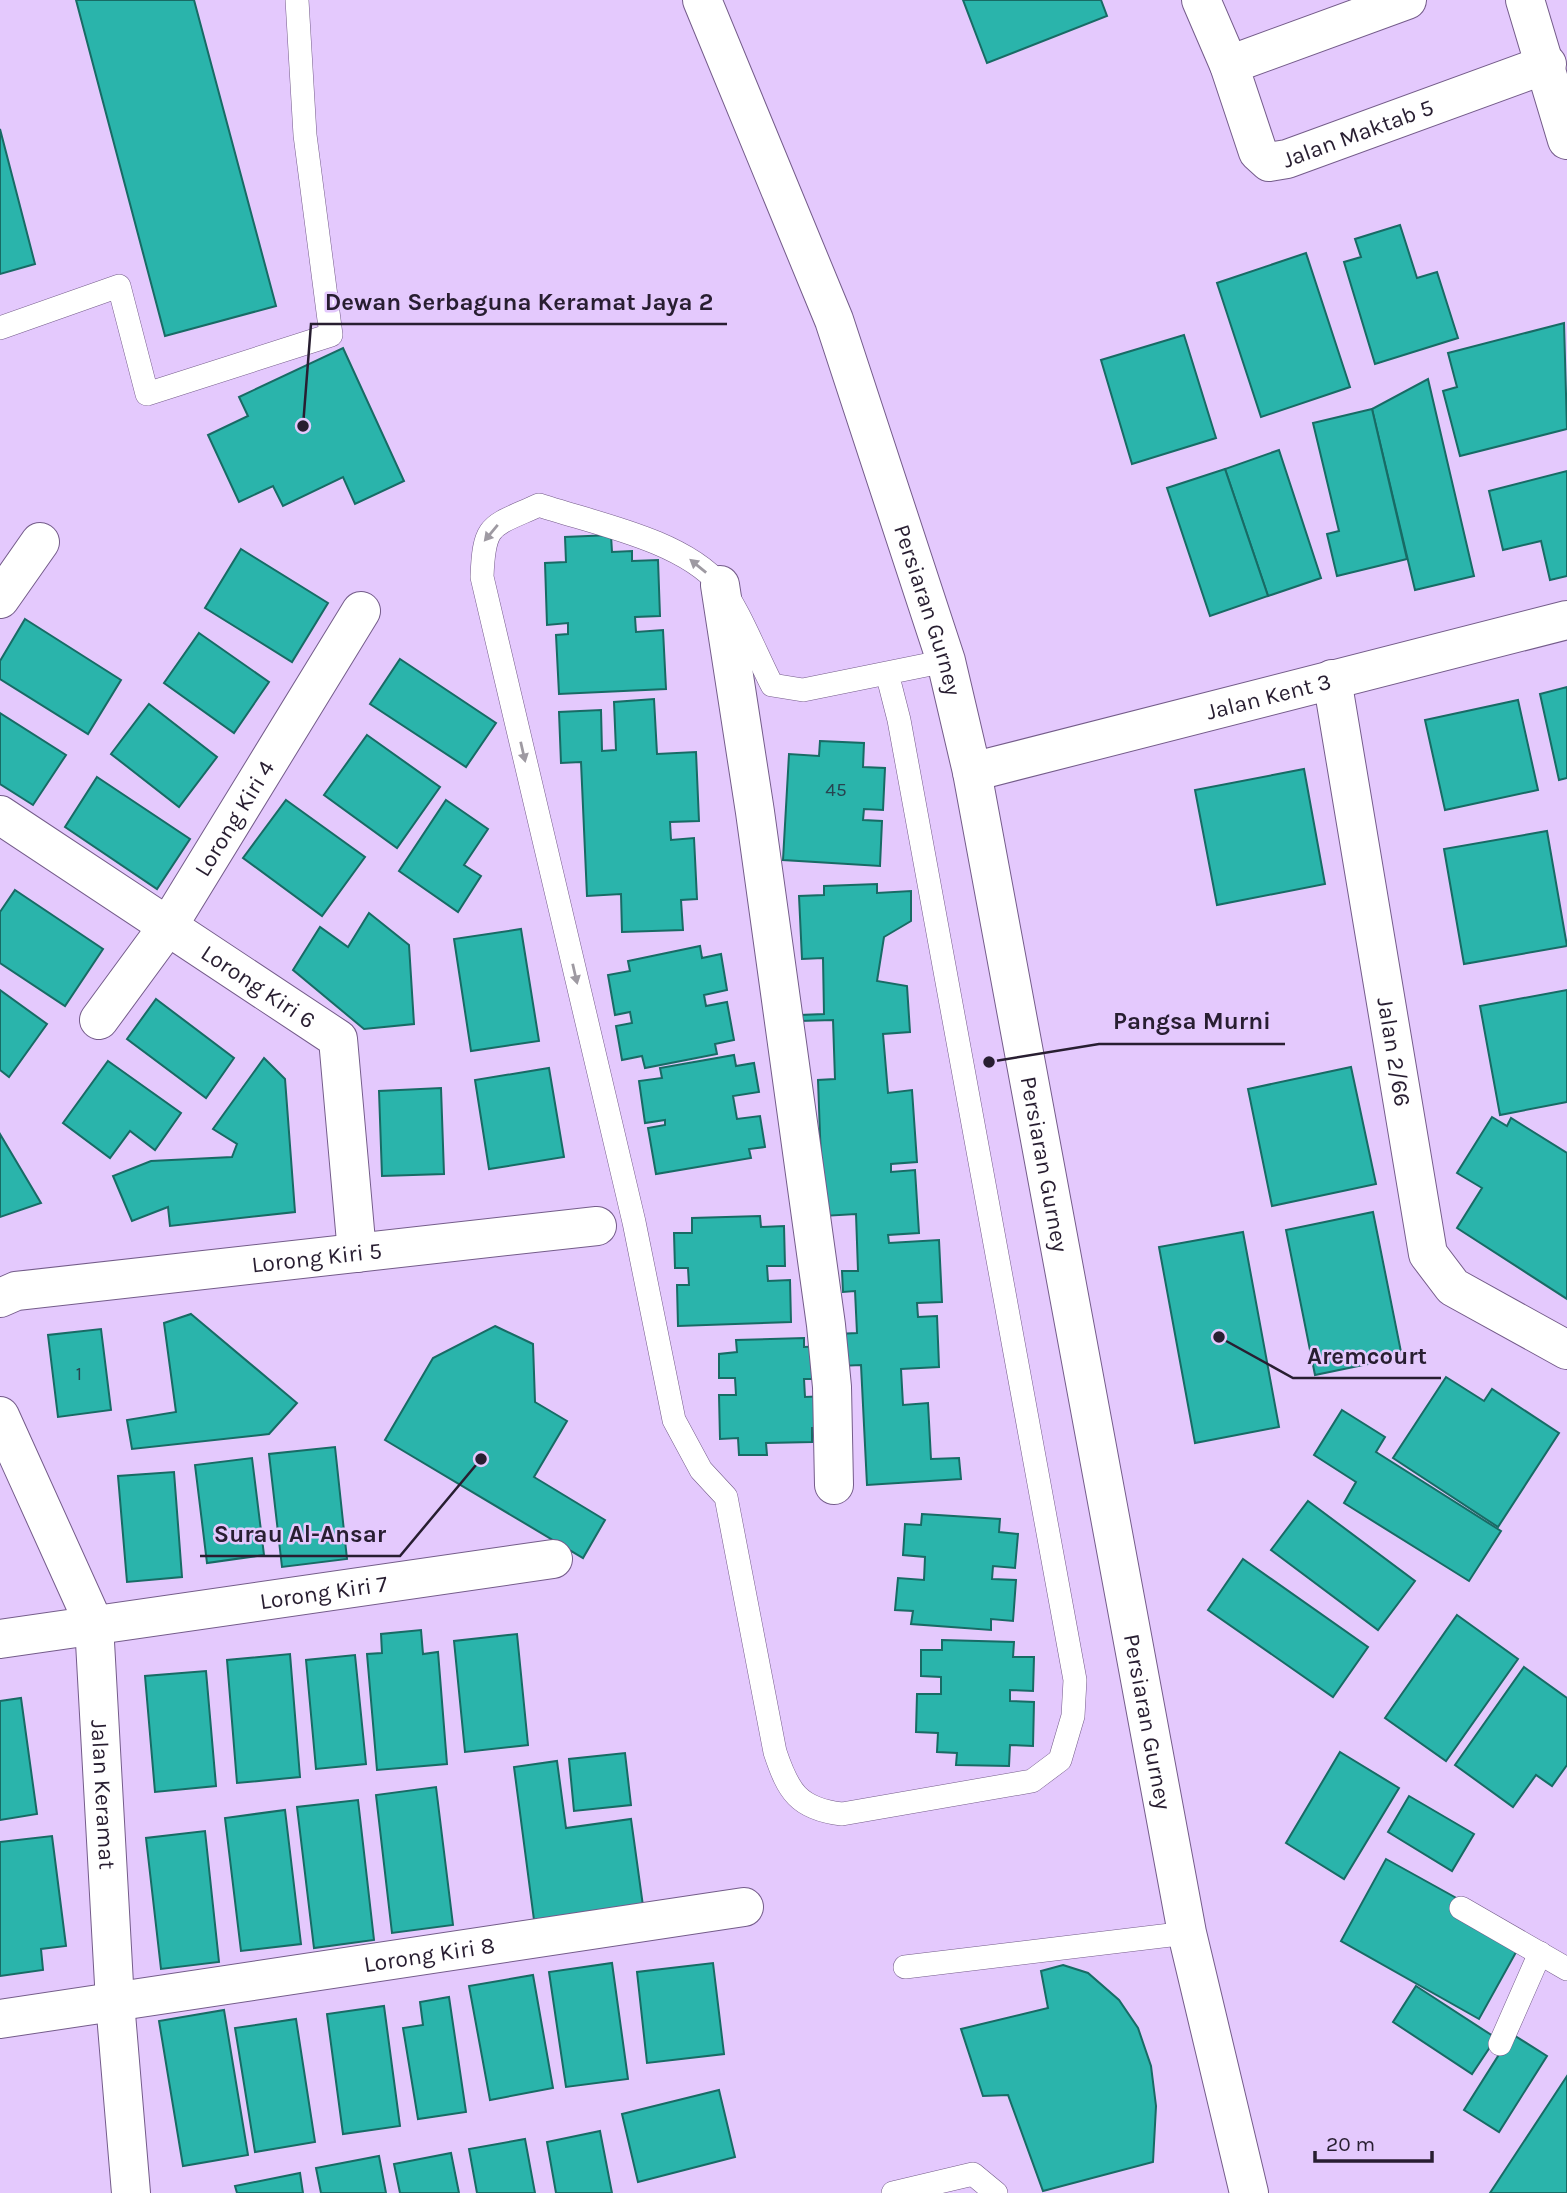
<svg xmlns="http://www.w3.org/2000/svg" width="1567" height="2193" font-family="Karla,sans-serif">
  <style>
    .building { fill: #2ab4ab; stroke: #186b65; stroke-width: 2 }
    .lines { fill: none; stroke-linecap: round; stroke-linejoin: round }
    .lane-casing { stroke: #745c8a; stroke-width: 24 }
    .street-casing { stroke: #745c8a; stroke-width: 40 }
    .lane { stroke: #fff; stroke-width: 23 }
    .street { stroke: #fff; stroke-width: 38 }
    .oneway { fill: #9e9aa2 }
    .labels { text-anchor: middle; stroke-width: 5; stroke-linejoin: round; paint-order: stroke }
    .number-label { font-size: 19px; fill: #284450 }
    .street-label { font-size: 23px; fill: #281e31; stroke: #e4c9fd }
    .leader { fill: none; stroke: #281e31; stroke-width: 2.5 }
    .callout-dot { fill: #281e31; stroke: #e4c9fd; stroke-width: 2.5 }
    .callout-label { font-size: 24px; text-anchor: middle; font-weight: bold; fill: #281e31; stroke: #e4c9fd; stroke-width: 5; stroke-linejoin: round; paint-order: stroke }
  </style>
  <rect width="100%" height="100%" fill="#e4c9fd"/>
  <g class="building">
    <path d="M76 0H194L276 306 165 336Z"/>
    <path d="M963 0H1101L1107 16 987 63Z"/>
    <path d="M0 129 35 264 0 274Z"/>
    <path d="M1400 225 1417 278 1437 272 1458 338 1375 364 1344 262 1361 257 1355 239Z"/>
    <path d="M1306 253 1350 387 1261 417 1217 283Z"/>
    <path d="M1564 323 1567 429 1460 456 1443 391 1457 387 1448 353Z"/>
    <path d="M1184 335 1216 438 1132 464 1101 360Z"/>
    <path d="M343 348 404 481 355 504 343 477 283 506 273 486 239 502 208 435 248 416 239 397Z"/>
    <path d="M1428 379 1474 576 1415 590 1372 409Z"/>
    <path d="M1372 409 1407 559 1337 576 1327 534 1339 531 1313 423Z"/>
    <path d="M1279 450 1321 578 1268 596 1225 469Z"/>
    <path d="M1225 469 1268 596 1210 616 1167 488Z"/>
    <path d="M1567 471V576L1550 580 1541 541 1503 550 1489 491Z"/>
    <path d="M611 535 612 552 632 551V561L658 560 660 616 635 617 636 632 663 630 666 689 559 694 556 635 568 634V623L547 625 545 563 566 562 565 537Z"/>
    <path d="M241 549 328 603 292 662 205 608Z"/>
    <path d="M25 619 121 680 88 734 0 679V661Z"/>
    <path d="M199 633 269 682 234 733 164 683Z"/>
    <path d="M400 659 496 723 466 767 370 704Z"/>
    <path d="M1567 687V778L1559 780 1540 694Z"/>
    <path d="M654 699 657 754 696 752 699 821 670 822 671 840 694 838 697 899 681 900 683 930 622 932 621 894 587 896 581 762 561 763 559 712 601 710 602 751 616 750 614 702Z"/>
    <path d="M1518 700 1538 790 1445 810 1425 720Z"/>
    <path d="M149 704 217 757 179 807 111 754Z"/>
    <path d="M0 713 66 755 33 805 0 784Z"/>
    <path d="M367 735 440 787 397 848 324 795Z"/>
    <path d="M820 741 864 743 863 767 885 768 883 810 864 809 863 820 882 821 880 866 783 860 789 754 819 756Z"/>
    <path d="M1304 769 1325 884 1217 905 1195 790Z"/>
    <path d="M97 777 190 839 157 889 65 827Z"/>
    <path d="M286 800 365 857 322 916 243 858Z"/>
    <path d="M446 800 488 829 464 865 481 876 458 912 399 871Z"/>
    <path d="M1547 831 1567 946 1464 964 1444 849Z"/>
    <path d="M877 884V893L911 891V921L884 937 877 981 907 986 910 1032 883 1034 888 1093 912 1090 917 1162 891 1164V1172L915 1170 919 1233 888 1235 889 1243 939 1240 942 1302 917 1303 918 1317 937 1316 939 1367 901 1369 903 1405 928 1403 931 1459 959 1458 961 1479 867 1485 861 1365 839 1366 837 1334 857 1333 855 1291 843 1292 842 1271H858L856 1214 823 1216 818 1080 835 1079 833 1020 800 1021V1015L824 1014 823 958 802 959 799 896 824 895V886Z"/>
    <path d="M15 890 103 949 65 1006 0 963V912Z"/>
    <path d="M369 913 409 945 414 1024 364 1029 293 970 320 927 348 947Z"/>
    <path d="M521 929 539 1041 471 1051 454 939Z"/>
    <path d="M700 946 702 958 721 954 727 990 704 995 706 1006 727 1002 734 1040 715 1044 717 1054 645 1068 642 1056 622 1060 616 1026 632 1023 630 1012 615 1015 608 975 630 971 628 961Z"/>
    <path d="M0 990 47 1024 9 1077 0 1070Z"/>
    <path d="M1567 990V1102L1500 1115 1480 1006Z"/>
    <path d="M156 999 234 1058 206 1098 127 1039Z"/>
    <path d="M734 1055 736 1066 754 1063 759 1092 733 1096 737 1119 760 1116 765 1147 749 1149 751 1158 656 1174 648 1128 665 1125V1120L645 1123 639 1081 662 1078 660 1068Z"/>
    <path d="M264 1058 285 1079 295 1212 170 1226 168 1207 132 1221 113 1176 151 1161 232 1157 237 1144 213 1129Z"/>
    <path d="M108 1061 181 1113 155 1150 130 1131 110 1158 63 1123Z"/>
    <path d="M1351 1067 1376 1184 1272 1206 1248 1089Z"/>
    <path d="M549 1068 564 1157 489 1169 475 1080Z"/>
    <path d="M441 1088 444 1174 382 1176 379 1091Z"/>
    <path d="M1492 1117 1507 1126 1511 1118 1567 1153V1299L1457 1228 1482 1188 1457 1173Z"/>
    <path d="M0 1134 41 1203 0 1217Z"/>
    <path d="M1373 1212 1402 1357 1315 1375 1286 1230Z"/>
    <path d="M760 1216 761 1227 784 1226 785 1266H767L768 1281 790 1280 791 1322 678 1326 677 1285H689L688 1268H675L674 1233H692V1218Z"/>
    <path d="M1243 1232 1279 1427 1195 1443 1159 1247Z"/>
    <path d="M191 1314 297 1403 269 1434 132 1449 127 1420 176 1412 164 1323Z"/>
    <path d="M495 1326 533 1344 535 1402 567 1421 534 1477 605 1520 583 1558 385 1440 433 1358Z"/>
    <path d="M101 1329 111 1410 58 1417 48 1335Z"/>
    <path d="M804 1338V1347L825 1346 826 1379H804L805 1397 827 1396 828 1428H812V1442L766 1443 767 1455H739L738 1438 720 1439 719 1395H736L735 1378H719V1354L737 1352 736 1340Z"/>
    <path d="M1446 1377 1484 1401 1492 1389 1559 1433 1498 1527 1393 1458Z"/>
    <path d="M1342 1410 1385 1437 1376 1452 1501 1531 1469 1581 1344 1503 1356 1482 1314 1455Z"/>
    <path d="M335 1447 347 1559 282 1567 269 1454Z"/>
    <path d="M252 1458 264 1555 207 1563 195 1465Z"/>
    <path d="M174 1472 182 1577 127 1582 118 1476Z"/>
    <path d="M1308 1501 1415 1581 1378 1630 1271 1550Z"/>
    <path d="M922 1514 1000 1519 999 1532 1018 1534 1015 1568 993 1566 992 1579 1016 1580 1013 1621 991 1619V1630L911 1624 913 1611 895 1610 898 1578 924 1580 925 1557 903 1555 905 1524 921 1525Z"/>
    <path d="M1243 1559 1368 1647 1333 1697 1208 1610Z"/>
    <path d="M1457 1615 1518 1659 1446 1761 1385 1718Z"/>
    <path d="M421 1630 423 1654 438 1652 447 1764 377 1770 367 1654 382 1653 381 1634Z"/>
    <path d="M517 1634 528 1745 465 1752 454 1641Z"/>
    <path d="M942 1640 1014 1642 1013 1657H1034L1033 1691 1010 1690V1701L1034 1702 1033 1746 1010 1745 1009 1766 956 1765 957 1753 937 1752 938 1733 916 1732 917 1694H941V1677L921 1676V1650H942Z"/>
    <path d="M290 1654 300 1777 237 1783 227 1660Z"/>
    <path d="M355 1655 366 1764 316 1769 306 1660Z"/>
    <path d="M1524 1667 1567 1698V1765L1552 1786 1536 1775 1513 1807 1455 1765Z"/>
    <path d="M206 1671 216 1786 155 1792 145 1676Z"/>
    <path d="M21 1698 37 1814 0 1820V1701Z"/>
    <path d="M1340 1752 1399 1788 1344 1879 1286 1843Z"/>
    <path d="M625 1753 631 1805 574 1811 569 1759Z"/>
    <path d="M557 1761 566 1828 631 1819 643 1906 534 1920 514 1767Z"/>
    <path d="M436 1787 453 1925 392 1933 376 1795Z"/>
    <path d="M1409 1796 1474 1834 1452 1871 1388 1832Z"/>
    <path d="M358 1800 374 1940 314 1948 297 1807Z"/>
    <path d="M285 1810 301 1944 241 1951 225 1818Z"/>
    <path d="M205 1831 219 1962 161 1969 146 1838Z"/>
    <path d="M52 1836 66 1946 41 1949 43 1970 0 1976V1842Z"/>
    <path d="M1386 1859 1525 1936 1479 2019 1341 1941Z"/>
    <path d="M612 1963 628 2079 566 2087 549 1972Z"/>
    <path d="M713 1963 724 2054 647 2063 637 1972Z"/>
    <path d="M1063 1965 1088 1973 1119 2000 1138 2028 1151 2066 1156 2106 1153 2162 1043 2191 1008 2095 983 2096 961 2029 1048 2008 1041 1971Z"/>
    <path d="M533 1975 553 2088 490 2100 469 1986Z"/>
    <path d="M1416 1986 1496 2038 1472 2074 1393 2022Z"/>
    <path d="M449 1997 466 2112 418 2119 403 2028 423 2025 420 2002Z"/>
    <path d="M384 2006 400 2126 343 2134 327 2014Z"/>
    <path d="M224 2010 248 2155 183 2166 159 2021Z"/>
    <path d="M296 2019 315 2142 255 2152 235 2028Z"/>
    <path d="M1512 2034 1547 2056 1499 2132 1464 2110Z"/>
    <path d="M1567 2076V2193H1490Z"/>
    <path d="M719 2090 735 2157 638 2182 622 2114Z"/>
    <path d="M600 2131 612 2193H556L547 2142Z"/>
    <path d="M525 2139 535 2193H477L469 2149Z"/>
    <path d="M451 2153 459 2193H400L394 2164Z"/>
    <path d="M379 2156 386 2193H321L316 2168Z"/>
    <path d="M300 2173 303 2193H237L235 2186Z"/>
  </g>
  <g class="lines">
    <g class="lane-casing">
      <g id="lane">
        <path d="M0 328 119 286 147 394 331 335 305 135 297 0"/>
        <path d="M887 673 899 720 1075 1680 1073 1716 1060 1760 1032 1781 842 1814C798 1809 788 1791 775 1752L726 1497 701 1470 674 1420 634 1222 482 577C484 522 491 527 539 505 593 523 683 540 720 585 737 606 758 658 772 685L803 690 946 661"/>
        <path d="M1461 1908 1567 1969"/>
        <path d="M905 1967 1187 1933"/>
        <path d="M1500 2044 1540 1953"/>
        <path d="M893 2193 973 2174 996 2193"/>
      </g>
    </g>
    <g class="street-casing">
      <g id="street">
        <path id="s1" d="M702 0 834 320 946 661 972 772 1187 1933 1249 2193"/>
        <path id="s2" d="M1201 0 1229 65 1258 152 1269 162 1287 159 1547 64"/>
        <path d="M1525 0 1567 140"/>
        <path d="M1229 65 1407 0"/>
        <path d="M720 585 755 812 826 1325 832 1387 834 1485"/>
        <path d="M0 599 40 542"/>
        <path id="s3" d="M1332 679 1428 1254 1453 1287 1567 1350"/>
        <path id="s4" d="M972 772 1567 620"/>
        <path id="s5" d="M0 815 338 1039 357 1253"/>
        <path id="s6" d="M99 1020 168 926 361 611"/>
        <path id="s7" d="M0 1298 16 1291 597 1226"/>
        <path id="s8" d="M0 1416 94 1624 115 2002 131 2193"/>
        <path id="s9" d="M0 1639 553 1559"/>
        <path id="s10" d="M0 2019 744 1907"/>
      </g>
    </g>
    <use href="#lane" class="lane"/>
    <use href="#street" class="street"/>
  </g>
  <defs><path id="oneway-solid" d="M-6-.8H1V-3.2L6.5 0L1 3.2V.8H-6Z" transform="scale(1.75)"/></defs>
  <g class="oneway">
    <use href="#oneway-solid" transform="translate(491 533) rotate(130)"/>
    <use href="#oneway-solid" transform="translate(698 566) rotate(-141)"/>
    <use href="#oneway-solid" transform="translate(523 752) rotate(77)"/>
    <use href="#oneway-solid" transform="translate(575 974) rotate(77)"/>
  </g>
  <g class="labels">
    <g class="number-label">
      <text x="836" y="796">45</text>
      <text x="79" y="1380">1</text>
    </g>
    <g class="street-label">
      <text dy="8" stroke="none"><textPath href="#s2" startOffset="271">Jalan Maktab 5</textPath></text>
      <text dy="8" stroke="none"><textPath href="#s1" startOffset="651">Persiaran Gurney</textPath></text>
      <text dy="8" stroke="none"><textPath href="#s4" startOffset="306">Jalan Kent 3</textPath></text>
      <text dy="8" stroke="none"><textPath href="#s6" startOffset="243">Lorong Kiri 4</textPath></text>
      <text dy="8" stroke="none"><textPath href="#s5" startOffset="310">Lorong Kiri 6</textPath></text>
      <text dy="8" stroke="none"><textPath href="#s3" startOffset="378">Jalan 2/66</textPath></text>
      <text dy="8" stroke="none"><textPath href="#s1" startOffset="1218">Persiaran Gurney</textPath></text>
      <text dy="8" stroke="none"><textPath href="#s7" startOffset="320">Lorong Kiri 5</textPath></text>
      <text dy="8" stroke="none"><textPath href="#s9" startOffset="327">Lorong Kiri 7</textPath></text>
      <text dy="8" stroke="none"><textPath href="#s1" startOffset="1785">Persiaran Gurney</textPath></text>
      <text dy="8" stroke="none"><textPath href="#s8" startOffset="399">Jalan Keramat</textPath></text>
      <text dy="8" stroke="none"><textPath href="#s10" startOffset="434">Lorong Kiri 8</textPath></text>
    </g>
  </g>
  <path class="leader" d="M303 426L311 324H727M989 1062L1099 1044H1285M1219 1337L1293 1378H1441M481 1459L400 1556H200"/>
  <g class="callout-dot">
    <circle cx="303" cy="426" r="7"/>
    <circle cx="989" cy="1062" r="7"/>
    <circle cx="1219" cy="1337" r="7"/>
    <circle cx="481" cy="1459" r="7"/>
  </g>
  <g class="callout-label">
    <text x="519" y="310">Dewan Serbaguna Keramat Jaya 2</text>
    <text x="1192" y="1029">Pangsa Murni</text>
    <text x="1367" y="1364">Aremcourt</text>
    <text x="300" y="1542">Surau Al-Ansar</text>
  </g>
  <path d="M1315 2151v10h117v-10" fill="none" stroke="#281e31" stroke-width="3.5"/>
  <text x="1326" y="2151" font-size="21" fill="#281e31" stroke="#e4c9fd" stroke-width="5" paint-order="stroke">20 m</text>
</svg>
